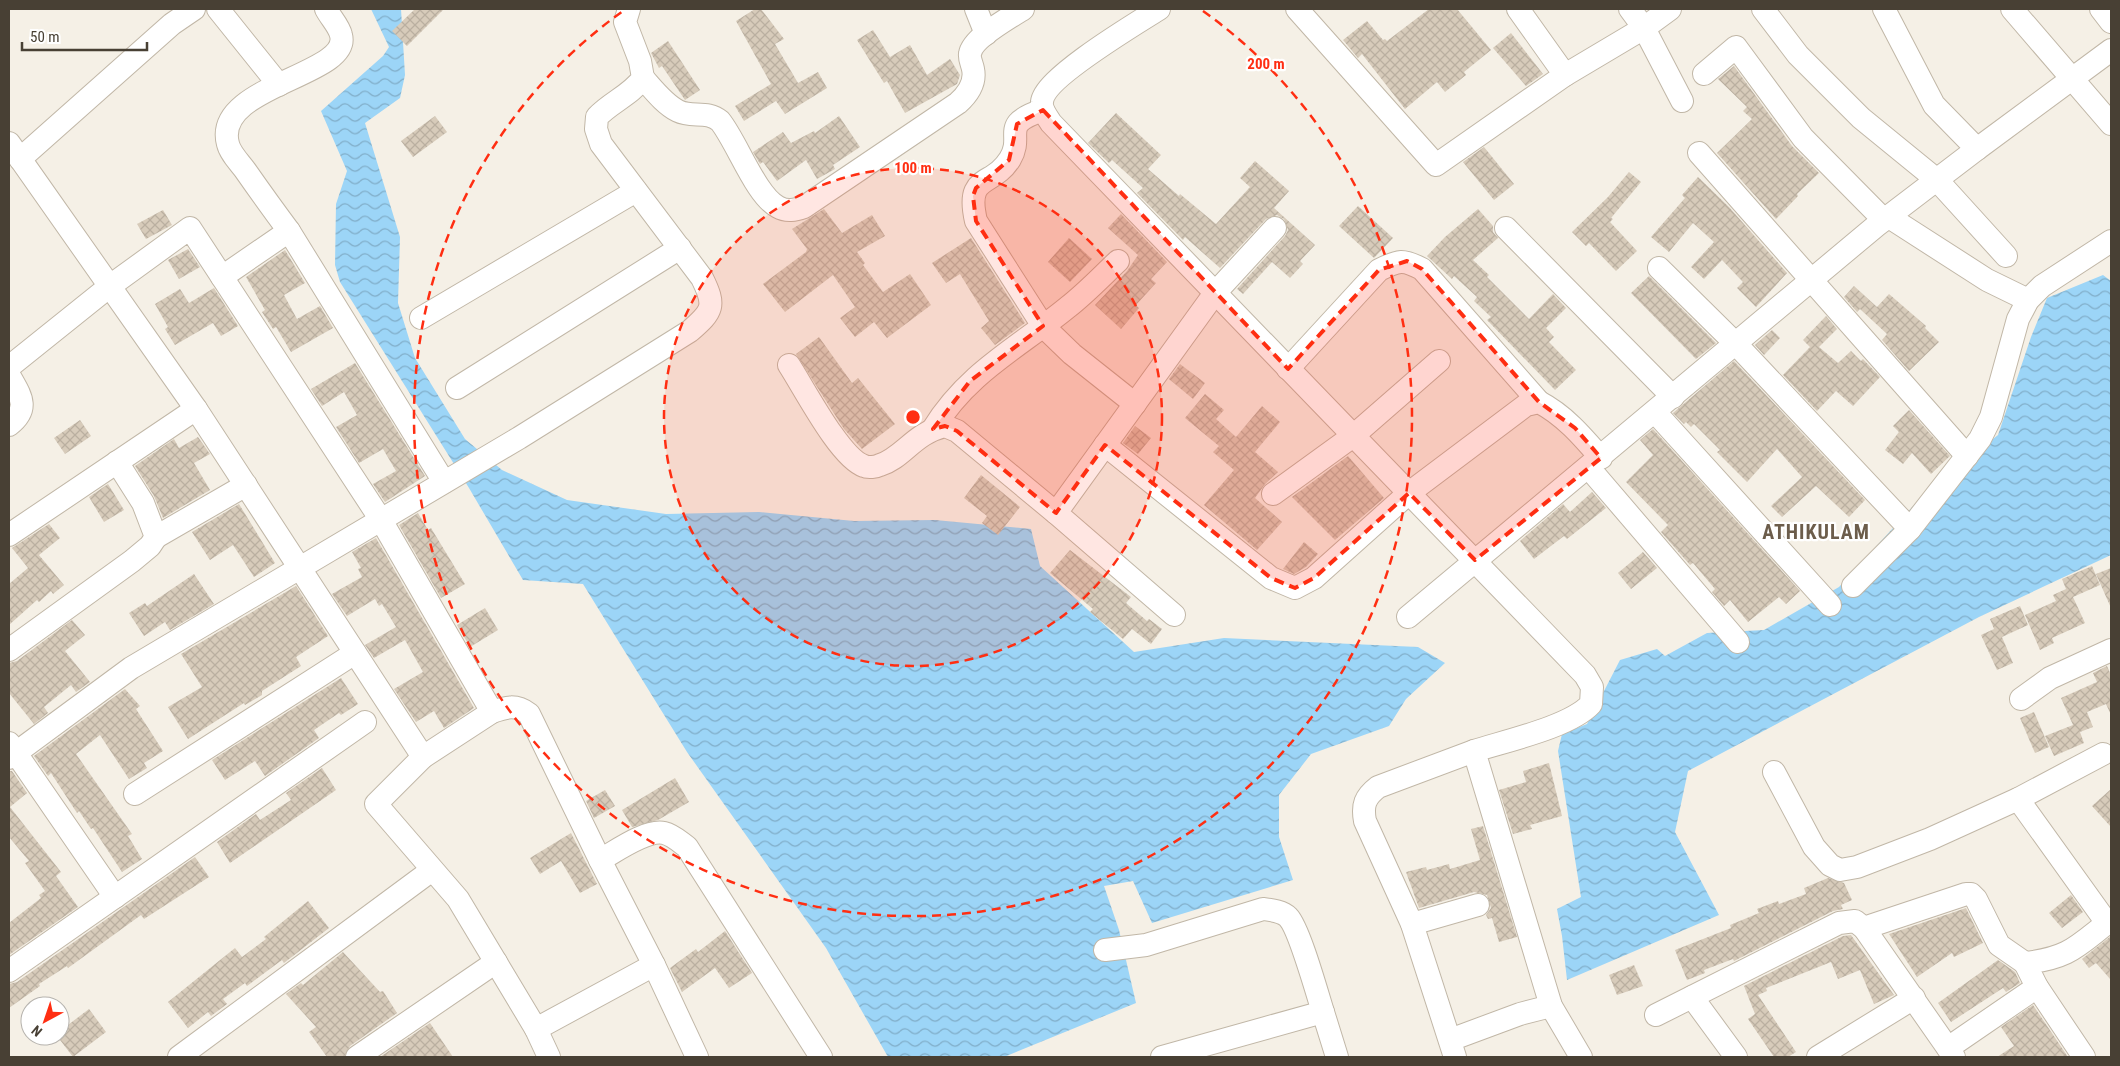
<svg xmlns="http://www.w3.org/2000/svg" width="2120" height="1066" font-family="'Roboto Condensed',sans-serif">
  <style>
    .water { fill: url(#water-waves) }
    .building { fill: url(#building-cross-hatch) }
    .lines { fill: none; stroke-linecap: round; stroke-linejoin: round }
    .minor-casing { stroke: #c1b7a7; stroke-width: 24 }
    .minor { stroke: #fff; stroke-width: 22 }
    .marked { fill: #ff2e12; fill-opacity: 0.2; stroke: #ff2e12; stroke-width: 4; stroke-dasharray: 10 6; stroke-linejoin: round }
    .ring { fill: none; stroke: #ff2e12; stroke-width: 2.5; stroke-dasharray: 9 6 }
    .labels { text-anchor: middle; stroke-width: 4.5; stroke-linejoin: round; paint-order: stroke }
    .district-label { font-size: 20px; font-weight: bold; letter-spacing: 1px; fill: #6c5d4b; stroke: #fff }
    .centre { fill: #ff2e12; stroke: #fff; stroke-width: 2.5 }
    .ring-label { font-size: 15px; text-anchor: middle; font-weight: bold; fill: #ff2e12; stroke: #fff; stroke-width: 4.5; stroke-linejoin: round; paint-order: stroke }
  </style>
  <defs>
    <pattern id="water-waves" width="16" height="10" patternUnits="userSpaceOnUse" patternTransform="scale(1.25)"><rect width="16" height="10" fill="#9cd5f7"/><path d="M0 5q4-4 8 0t8 0" fill="none" stroke="#81aec9"/></pattern>
    <pattern id="building-cross-hatch" width="8" height="8" patternUnits="userSpaceOnUse" patternTransform="scale(1.25)"><rect width="8" height="8" fill="#d7cbba"/><path d="M0 0l8 8M0 8l8-8" fill="none" stroke="#baafa0"/></pattern>
  </defs>
  <rect width="100%" height="100%" fill="#f5f0e6"/>
  <g class="water">
    <path d="M371 9H401L405 75 400 98 365 123 400 237 398 303 415 358 465 439 502 470 567 500 666 514 759 512 854 521 935 520 1031 529 1040 566 1134 652 1224 638 1418 647 1445 663 1406 699 1389 726 1311 754 1279 795V837L1293 880 1152 923 1133 881 1104 886 1119 930 1136 1003 1004 1057H888L826 948 687 752 583 584 523 580 469 488 340 282 335 265 336 204 347 171 321 111 383 56 389 47Z"/>
    <path d="M2103 275 2111 281V555L1979 617 1688 771 1675 832 1719 915 1567 980 1562 936 1557 909 1581 897 1558 751 1562 734 1587 724 1620 660 1657 649 1665 656 1707 633 1764 630 1839 587 1926 492 1998 435 2031 337 2047 298Z"/>
  </g>
  <g class="building">
    <path d="M415 9H444L407 46 392 31Z"/>
    <path d="M755 9H761L784 39 775 44 798 83 818 72 827 88 785 114 776 101 744 121 735 106 771 84 736 21Z"/>
    <path d="M1429 9H1457L1491 50 1464 72 1466 75 1445 92 1437 82 1405 109 1362 54 1358 58 1343 40 1367 21 1383 40 1385 39 1387 41Z"/>
    <path d="M873 30 890 57 910 45 927 75 950 59 960 75 957 84 905 113 887 81 884 83 857 40Z"/>
    <path d="M1511 33 1543 74 1526 86 1493 48Z"/>
    <path d="M668 41 700 90 685 100 662 66 659 68 651 53Z"/>
    <path d="M1734 66 1792 146 1819 173 1797 194 1798 196 1776 219 1717 153 1752 119 1743 111 1747 107 1718 79Z"/>
    <path d="M1116 113 1161 155 1148 169 1179 196 1180 194 1216 224 1250 187 1240 178 1255 161 1289 191 1274 208 1315 245 1300 261 1303 264 1290 278 1272 262 1243 294 1237 289 1285 236 1288 230 1284 219 1277 215 1266 219 1220 268 1185 237 1183 240 1137 193 1143 188 1112 160 1109 163 1088 143Z"/>
    <path d="M435 116 447 132 413 157 401 141Z"/>
    <path d="M839 116 860 147 833 165 835 169 817 179 806 160 777 181 763 162 760 164 753 152 783 132 791 143 814 131 815 133Z"/>
    <path d="M1484 147 1514 184 1494 200 1463 162Z"/>
    <path d="M1629 172 1641 182 1611 218 1613 219 1610 222 1637 251 1616 271 1589 243 1586 246 1572 232 1608 197Z"/>
    <path d="M1698 177 1729 207 1787 273 1756 307 1737 288 1743 282 1722 260 1704 279 1691 267 1714 242 1693 223 1669 252 1651 237 1685 198 1682 195Z"/>
    <path d="M1358 206 1393 238 1374 258 1339 226Z"/>
    <path d="M824 209 842 233 872 215 885 236 857 252 865 263 863 265 883 292 910 274 931 305 887 338 874 322 855 337 840 318 855 307 833 275 785 312 763 284 806 252 807 249 792 229Z"/>
    <path d="M1478 209 1493 226V232L1498 238 1473 260 1489 275 1487 277 1529 319 1553 294 1566 308 1546 328 1554 337 1549 342 1576 370 1555 390 1487 320 1491 317 1474 301 1477 297 1454 276 1452 279 1427 256 1445 237Z"/>
    <path d="M163 210 172 225 146 239 137 224Z"/>
    <path d="M1121 214 1167 262 1151 279 1156 283 1136 305 1139 308 1121 329 1095 305 1127 271 1138 255 1108 228Z"/>
    <path d="M971 238 1025 323 995 345 981 328 989 321 960 274 946 283 932 263Z"/>
    <path d="M1069 238 1092 259 1070 282 1048 262Z"/>
    <path d="M188 249 200 267 179 279 168 260Z"/>
    <path d="M285 250 305 283 284 295 297 319 320 306 333 328 291 352 276 327 273 329 262 312 265 310 246 277Z"/>
    <path d="M1649 276 1716 343 1696 359 1631 293Z"/>
    <path d="M1854 286 1877 307 1889 294 1926 326 1925 328 1939 342 1909 371 1882 340 1887 334 1860 309 1857 312 1844 297Z"/>
    <path d="M214 288 238 326 221 336 213 323 175 345 165 329 168 327 155 304 180 289 189 303Z"/>
    <path d="M1826 316 1837 329 1819 347 1838 363 1851 351 1861 361 1863 359 1880 377 1853 406 1836 391 1817 411 1783 375 1810 347 1803 340Z"/>
    <path d="M1772 330 1780 338 1764 355 1755 345Z"/>
    <path d="M819 337 852 383 858 378 895 424 862 449 844 429 796 354Z"/>
    <path d="M1734 361 1865 500 1849 517 1816 486 1782 517 1771 506 1802 477 1777 449 1747 482 1717 452 1720 450 1694 424 1691 427 1686 422 1684 424 1673 413Z"/>
    <path d="M355 363 425 476 385 502 373 484 396 471 383 449 359 463 336 427 357 415 344 392 322 406 311 389Z"/>
    <path d="M1180 364 1205 383 1193 399 1169 379Z"/>
    <path d="M1205 394 1224 410 1216 419 1236 437 1262 406 1280 422 1255 452 1278 472 1265 484 1255 498 1282 522 1257 550 1204 505 1234 470 1213 452 1219 446 1185 418Z"/>
    <path d="M1909 410 1950 456 1931 474 1912 453 1903 464 1885 450 1899 432 1893 426Z"/>
    <path d="M80 420 91 436 65 454 54 438Z"/>
    <path d="M1135 426 1151 438 1138 454 1123 443Z"/>
    <path d="M1653 429 1800 591 1786 604 1779 597 1748 622 1730 600 1724 606 1712 592 1715 589 1693 563 1690 565 1661 532 1668 525 1626 482 1653 455 1640 440Z"/>
    <path d="M198 437 210 454 194 463 210 490 163 518 154 496 135 466 174 439 179 448Z"/>
    <path d="M1348 456 1384 498 1335 540 1292 497Z"/>
    <path d="M981 475 1020 507 998 535 982 523 987 516 964 498Z"/>
    <path d="M108 484 124 510 104 522 89 497Z"/>
    <path d="M1592 492 1606 508 1567 539 1564 536 1534 559 1520 541 1563 504 1570 512Z"/>
    <path d="M239 504 275 563 254 577 233 545 210 560 192 532Z"/>
    <path d="M418 513 428 530 431 528 465 584 441 598 399 525Z"/>
    <path d="M49 524 60 538 39 555 64 585 53 594 51 591 39 602 37 600 9 625V584L28 568 12 548Z"/>
    <path d="M376 538 474 708 444 728 434 711 416 722 394 689 423 672 405 640 374 658 365 645 396 627 382 604 379 606 375 599 347 616 332 594 362 577 358 569 361 568 352 552Z"/>
    <path d="M1304 542 1318 554 1306 567 1294 574 1283 569Z"/>
    <path d="M1070 550 1131 597 1126 603 1147 621 1149 619 1162 629 1151 644 1132 629 1123 639 1090 612 1093 609 1050 573Z"/>
    <path d="M1643 552 1657 568 1631 589 1618 573Z"/>
    <path d="M2092 566 2100 585 2073 597 2085 623 2052 638 2054 643 2040 650 2025 615 2056 601 2053 595 2066 589 2062 579Z"/>
    <path d="M2111 568V608L2096 574Z"/>
    <path d="M194 574 214 604 170 630 165 622 144 636 129 613 145 603 147 606Z"/>
    <path d="M296 586 328 636 296 657 301 666 262 691V695L245 705 244 703 188 739 168 707 202 687 181 654Z"/>
    <path d="M2020 606 2028 625 2002 637 2013 663 1997 670 1981 635 1994 629 1990 619Z"/>
    <path d="M485 608 498 630 470 647 457 625Z"/>
    <path d="M72 620 85 635 65 651 90 682 76 692 71 685 44 707 48 713 34 724 9 693V663L17 661Z"/>
    <path d="M2107 666 2111 675V715L2106 704 2087 712 2093 727 2080 732 2084 743 2054 756 2045 736 2073 725 2061 698 2097 682 2093 673Z"/>
    <path d="M341 678 358 704 341 715 339 713 314 730 319 738 265 776 255 761 225 780 212 760Z"/>
    <path d="M125 689 140 706 136 709 163 751 144 763 147 768 129 779 100 735 76 754 132 834 128 836 142 859 122 872 93 828 91 829 79 811 77 813 51 773 48 776 34 756Z"/>
    <path d="M2034 712 2049 747 2035 753 2020 718Z"/>
    <path d="M1549 763 1562 816 1530 825 1532 829 1513 834 1499 790 1526 782 1523 771Z"/>
    <path d="M322 768 336 790 230 863 217 842 256 814 260 820 291 800 286 793Z"/>
    <path d="M9 771H12L27 793 10 807 61 872 56 876 78 907 9 955V923L41 898 39 895 45 891 25 863 29 861 9 837Z"/>
    <path d="M675 778 689 802 658 820 632 827 622 810Z"/>
    <path d="M2111 789V827L2092 806Z"/>
    <path d="M605 790 615 806 594 818 586 801Z"/>
    <path d="M1483 826 1517 937 1499 942 1492 918 1488 919 1486 915 1491 908 1487 895 1474 892 1419 908 1406 872 1426 867 1427 870 1449 864 1450 869 1480 860 1471 829Z"/>
    <path d="M571 833 597 884 580 893 561 861 540 874 530 858Z"/>
    <path d="M195 857 209 877 144 919 141 915 68 968 67 966 39 984 40 986 9 1008V984L17 982Z"/>
    <path d="M1828 878 1844 883 1852 900 1841 905 1843 909 1833 911 1734 961 1733 959 1704 970 1705 973 1687 980 1675 950 1731 928 1730 925 1759 913 1757 909 1778 901 1779 904 1806 894 1804 888Z"/>
    <path d="M2071 895 2083 912 2062 928 2049 913Z"/>
    <path d="M308 901 329 928 284 963 282 960 247 986 245 983 223 999 227 1004 211 1016 208 1012 188 1028 168 1002 235 948 242 957 266 939 264 937Z"/>
    <path d="M1966 908 1983 943 1954 957 1952 953 1917 977 1889 934Z"/>
    <path d="M725 931 752 973 729 988 715 968 682 992 670 968 696 949 698 952Z"/>
    <path d="M1851 935 1894 995 1874 1004 1860 970 1838 979 1831 962 1766 988 1767 991 1758 995 1796 1052 1788 1057H1774L1748 1019 1755 1014 1744 986 1843 936Z"/>
    <path d="M2111 936V980L2096 963 2089 968 2082 959Z"/>
    <path d="M343 952 380 992 383 991 397 1013 350 1046 344 1057H327L309 1032 316 1027 286 994 301 983 303 985Z"/>
    <path d="M1998 960 2015 972 2020 983 2006 992 2003 988 1951 1022 1938 1003Z"/>
    <path d="M1634 965 1643 986 1617 995 1609 975Z"/>
    <path d="M2033 1005 2068 1057H1997L2014 1046 2001 1027Z"/>
    <path d="M89 1009 106 1032 73 1057 57 1036H60V1031Z"/>
    <path d="M430 1023 453 1057H380Z"/>
  </g>
  <g class="lines">
    <g class="minor-casing">
      <g id="minor">
        <path d="M218 9 279 85"/>
        <path d="M976 9 986 34"/>
        <path d="M1159 9C1137 23 1044 78 1042 102 1041 110 1047 116 1051 123L1585 675 1592 687 1591 704C1570 727 1505 741 1474 751L1551 1006 1581 1057"/>
        <path d="M1297 9 1436 165 1565 75 1644 28 1670 9"/>
        <path d="M1518 9 1565 75"/>
        <path d="M1630 9 1644 28 1682 101"/>
        <path d="M1763 9 1798 55 1861 118 1937 180 2006 256"/>
        <path d="M2012 9 2111 124"/>
        <path d="M2101 9 2111 22"/>
        <path d="M1704 74 1736 47 1803 138 1884 220"/>
        <path d="M643 78C653 89 664 104 678 111 692 118 707 110 720 121 737 142 756 196 778 207 787 212 795 210 804 207L958 103C968 94 976 83 973 69 972 64 969 58 970 54 972 38 1011 17 1023 9"/>
        <path d="M1043 110C998 125 1025 134 1010 159 992 188 965 173 976 221L1043 326 1072 354 1135 404"/>
        <path d="M9 143 196 409 423 757"/>
        <path d="M1977 149 2111 50"/>
        <path d="M1699 153 1967 456"/>
        <path d="M20 159 172 24 194 9"/>
        <path d="M1889 217 1987 280 2028 300"/>
        <path d="M1506 228 1673 397"/>
        <path d="M289 231C274 211 259 190 245 170 239 162 230 153 228 144 212 85 352 76 341 35 339 26 330 17 326 9"/>
        <path d="M1659 268 1736 344 1910 529"/>
        <path d="M222 277 289 231 444 482"/>
        <path d="M421 318 636 191"/>
        <path d="M789 365C804 388 840 458 864 466 868 468 876 467 880 465 903 458 914 433 945 426L957 431 1056 513"/>
        <path d="M9 367 110 286 190 228 381 520 492 712 423 757 376 804 458 899 536 1029 654 965 600 860C615 852 646 829 664 833 673 835 680 842 687 847L821 1057"/>
        <path d="M1288 369 1379 270C1399 260 1403 259 1422 269L1539 402"/>
        <path d="M9 375C20 395 31 408 9 425"/>
        <path d="M457 388 680 248"/>
        <path d="M1655 412 1830 605"/>
        <path d="M933 429C968 372 1018 348 1068 307 1086 293 1102 276 1118 261"/>
        <path d="M1105 445 1271 578 1295 588 1314 578 1409 493 1526 405 1539 402C1564 415 1582 436 1601 458"/>
        <path d="M1589 468 1738 642"/>
        <path d="M1273 494 1353 436 1439 361"/>
        <path d="M9 535 196 409"/>
        <path d="M156 537 246 485"/>
        <path d="M1853 586 1910 529 1980 439 1991 417 2018 319 2028 300 2042 286 2111 241"/>
        <path d="M1174 615 1056 513 1215 293 1275 228"/>
        <path d="M1408 617 1876 226 1977 149 1934 105 1884 9"/>
        <path d="M9 650 132 561 150 546 156 537 143 503 117 462"/>
        <path d="M2021 699 2050 678 2111 650"/>
        <path d="M492 712C506 707 516 704 529 714L600 860"/>
        <path d="M9 743 115 897"/>
        <path d="M9 758 131 668 519 438 690 331C713 311 716 306 702 278L601 144 596 129 597 117C611 102 631 95 643 78L640 61 625 22 629 9"/>
        <path d="M1774 772 1814 847 1830 865 1840 870 1857 867 1930 839 2018 799 2103 754"/>
        <path d="M135 794 355 653"/>
        <path d="M2018 799 2107 923"/>
        <path d="M1412 924 1478 905"/>
        <path d="M1864 928 1954 1057"/>
        <path d="M1105 950 1146 945 1263 909C1271 910 1282 911 1288 917 1299 928 1317 993 1323 1012"/>
        <path d="M654 965 697 1057"/>
        <path d="M9 971 365 722"/>
        <path d="M1692 997 1736 1057"/>
        <path d="M1656 1015 1839 923 1855 921 1864 928 1966 894H1971L1976 899 1999 945 2025 963"/>
        <path d="M536 1029 549 1057"/>
        <path d="M1450 1040 1520 1014 1551 1006"/>
        <path d="M1948 1048 2037 987"/>
        <path d="M179 1057 432 870"/>
        <path d="M357 1057 496 962"/>
        <path d="M1162 1057 1323 1012 1337 1057"/>
        <path d="M1455 1057 1412 924 1365 821C1362 805 1365 797 1378 787L1474 751"/>
        <path d="M1818 1057 1914 998"/>
        <path d="M2084 1057 2037 987 2025 963C2070 958 2077 946 2111 920"/>
      </g>
    </g>
    <use href="#minor" class="minor"/>
  </g>
  <path class="marked" d="M1043 110 1288 369 1379 270 1407 261 1422 269 1539 402 1575 428 1601 458 1475 560 1409 493 1314 578 1295 588 1271 578 1105 445 1056 513 957 431 945 426 933 429 970 381 1043 326 976 221 973 196 976 188 1009 160 1017 124Z"/>
  <circle cx="913" cy="417" r="249" fill="#ff2e12" fill-opacity=".12"/>
  <g class="ring">
    <circle cx="913" cy="417" r="249"/>
    <path d="M1203 11A499 499 0 1 1 623 11"/>
  </g>
  <g class="labels">
    <g class="district-label">
      <text x="1816" y="539">ATHIKULAM</text>
    </g>
  </g>
  <circle cx="913" cy="417" r="8" class="centre"/>
  <g class="ring-label">
    <text x="1266" y="69">200 m</text>
    <text x="913" y="173">100 m</text>
  </g>
  <rect width="2120" height="1066" fill="none" stroke="#484034" stroke-width="20"/>
  <g transform="translate(45 1021) rotate(220)"><circle r="24" fill="#ffffff" stroke="#b6b3ae"/>
  <path d="M0-4L9 19L0 12L-9 19Z" fill="#ff2e12"/>
  <text y="-8" font-size="14" font-weight="bold" text-anchor="middle" fill="#484034">N</text>
  </g>
  <path d="M22 42v8h125v-8" fill="none" stroke="#484034" stroke-width="2.5"/>
  <text x="30" y="42" font-size="15" fill="#484034" stroke="#ffffff" stroke-width="4" paint-order="stroke">50 m</text>
</svg>
